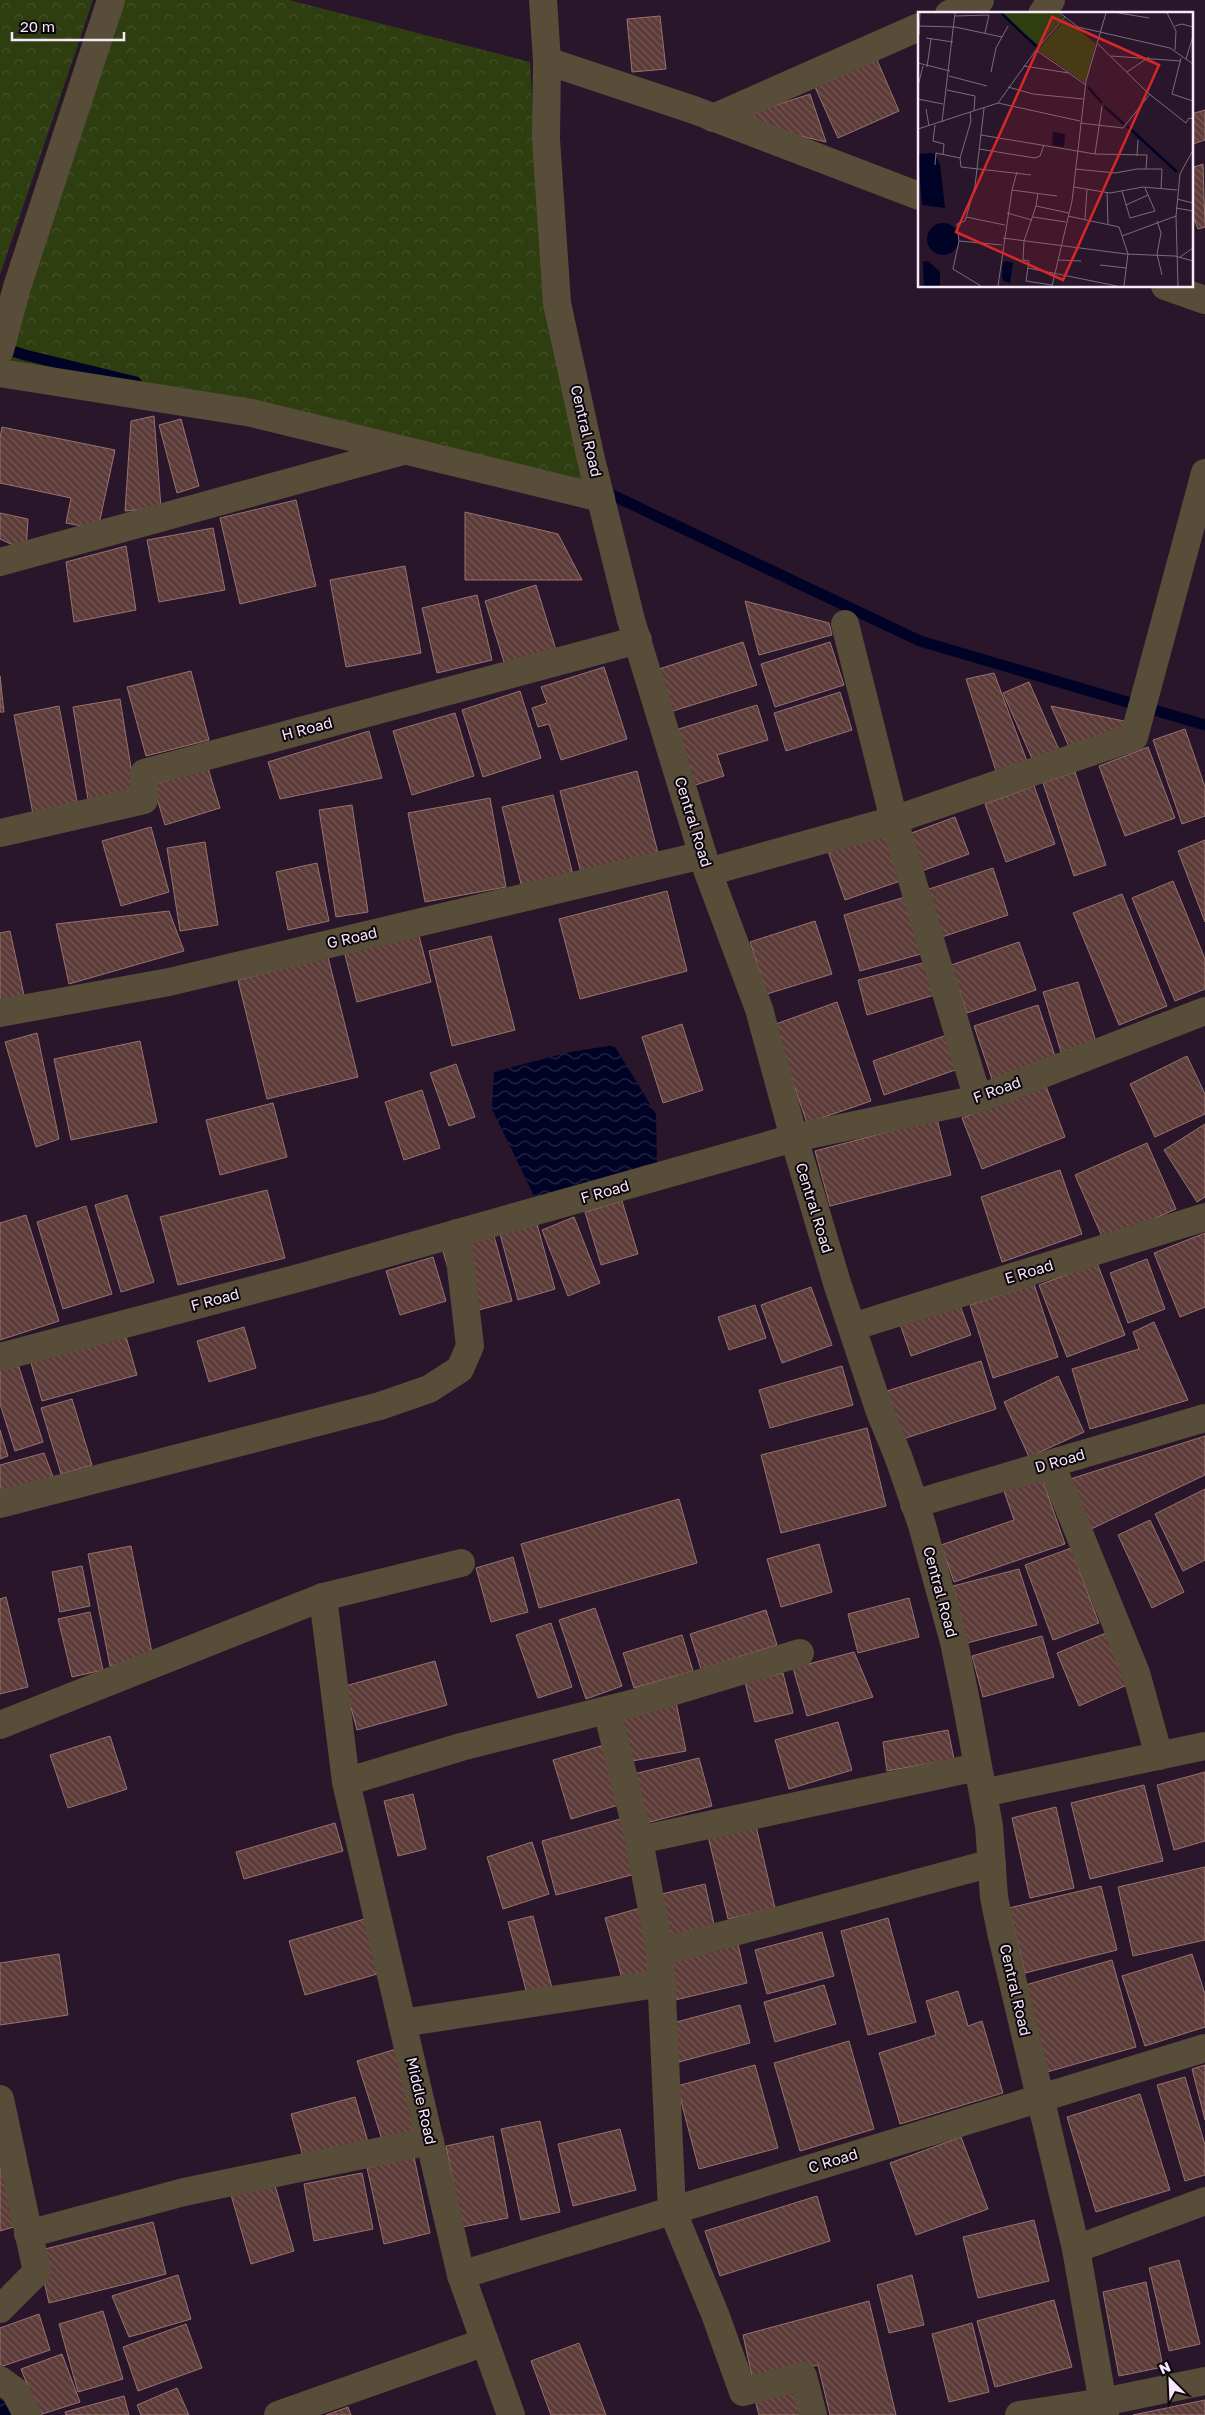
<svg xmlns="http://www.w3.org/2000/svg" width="1205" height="2415" font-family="'Golos Text',sans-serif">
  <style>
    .park { fill: url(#park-crowns) }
    .water { fill: url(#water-waves) }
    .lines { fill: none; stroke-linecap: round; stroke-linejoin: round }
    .stream { stroke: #000325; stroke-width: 11 }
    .building { fill: url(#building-back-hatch); stroke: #97726f }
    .minor { stroke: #584d38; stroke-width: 28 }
    .tertiary { stroke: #584d38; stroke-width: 28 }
    .labels { text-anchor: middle; stroke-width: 4; stroke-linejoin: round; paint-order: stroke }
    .street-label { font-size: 15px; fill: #f7eaf8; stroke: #0d060e }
    .inset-river { fill: none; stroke: #000325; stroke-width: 2.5 }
    .inset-road { fill: none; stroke: #7b6b7d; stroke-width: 1 }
    .view { fill: #d62828; fill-opacity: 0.15; stroke: #d62828; stroke-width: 2.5 }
    .inset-edge { fill: none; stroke: #f7eaf8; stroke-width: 2.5 }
  </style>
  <defs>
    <pattern id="park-crowns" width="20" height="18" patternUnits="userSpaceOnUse" patternTransform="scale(1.25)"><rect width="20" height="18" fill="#2f3e11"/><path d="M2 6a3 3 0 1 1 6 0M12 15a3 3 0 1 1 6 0" fill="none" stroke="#445129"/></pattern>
    <pattern id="water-waves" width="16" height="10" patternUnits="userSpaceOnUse" patternTransform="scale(1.25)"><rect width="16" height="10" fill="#000325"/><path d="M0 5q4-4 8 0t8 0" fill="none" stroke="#262845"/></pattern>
    <pattern id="building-back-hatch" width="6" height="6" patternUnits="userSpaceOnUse" patternTransform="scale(1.25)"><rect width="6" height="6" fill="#5c3b38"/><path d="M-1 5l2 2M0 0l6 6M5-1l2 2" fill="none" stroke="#745856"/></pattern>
  </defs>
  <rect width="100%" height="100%" fill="#29162b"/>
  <g class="park">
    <path d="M0 0H93L0 275Z"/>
    <path d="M119 0H289L530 62 544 306 589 482 331 418 6 362Z"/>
  </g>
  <g class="water">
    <path d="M614 1045 656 1114 657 1167 535 1198 492 1109 494 1072 570 1052Z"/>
    <path d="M0 2399 23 2415H0Z"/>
  </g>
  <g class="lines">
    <g class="stream">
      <path d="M0 347 25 355 136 382"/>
      <path d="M600 492 612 495 920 641 1205 725"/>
    </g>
  </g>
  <g class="building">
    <path d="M660 16 666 69 632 72 627 19Z"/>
    <path d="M877 60 899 111 838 138 815 87Z"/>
    <path d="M810 94 826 142 731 120Z"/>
    <path d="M1205 110V140L1193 144 1191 114Z"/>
    <path d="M1203 164 1205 227 1198 229 1191 211V168Z"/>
    <path d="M154 416 161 508 125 511 131 421Z"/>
    <path d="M181 419 199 486 177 493 159 425Z"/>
    <path d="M2 427 115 450 98 529 66 523 71 498 0 483V438Z"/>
    <path d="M296 500 316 586 240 604 220 518Z"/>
    <path d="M465 512 558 534 582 580H465Z"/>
    <path d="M0 513 28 519 26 551 0 539Z"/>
    <path d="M213 528 225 590 159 602 147 540Z"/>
    <path d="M126 546 136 610 74 622 66 562Z"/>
    <path d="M405 566 421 653 346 667 330 580Z"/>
    <path d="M536 585 556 650 505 665 485 601Z"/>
    <path d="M477 595 492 660 437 673 422 608Z"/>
    <path d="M745 601 829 623 832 635 759 655Z"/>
    <path d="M743 642 757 685 673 711 659 669Z"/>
    <path d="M830 642 844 685 775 707 761 664Z"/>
    <path d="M604 667 627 739 561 760 549 724 538 727 532 708 547 703 541 687Z"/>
    <path d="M191 671 209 740 146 756 127 687Z"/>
    <path d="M994 673 1028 764 997 774 966 679Z"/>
    <path d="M0 676 4 712H0Z"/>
    <path d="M1029 682 1060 752 1034 763 1003 693Z"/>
    <path d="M520 691 541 758 483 777 462 710Z"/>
    <path d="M840 692 852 730 786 751 774 713Z"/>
    <path d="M120 699 135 793 88 800 73 707Z"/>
    <path d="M757 705 768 740 717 755 724 776 689 787 672 731Z"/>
    <path d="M59 706 78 806 33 814 14 715Z"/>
    <path d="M1051 706 1124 721 1128 733 1070 749Z"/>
    <path d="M455 713 474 776 412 795 393 731Z"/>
    <path d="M1185 729 1205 787V816L1182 824 1153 740Z"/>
    <path d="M369 731 382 778 280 799 268 762Z"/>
    <path d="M1148 747 1175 818 1125 836 1099 766Z"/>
    <path d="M208 768 220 808 165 825 153 785Z"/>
    <path d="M637 771 658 853 581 873 560 791Z"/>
    <path d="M1075 772 1106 865 1074 876 1043 783Z"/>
    <path d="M1034 786 1055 844 1006 862 985 804Z"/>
    <path d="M553 795 574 879 523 892 502 807Z"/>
    <path d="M490 798 506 887 425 902 408 813Z"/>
    <path d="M352 805 368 912 336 917 319 810Z"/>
    <path d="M955 817 969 854 919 872 906 835Z"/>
    <path d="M151 827 169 892 121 906 102 841Z"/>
    <path d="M892 829 909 878 845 900 828 851Z"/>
    <path d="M1205 840V922L1178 851Z"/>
    <path d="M205 842 218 925 180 931 167 848Z"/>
    <path d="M317 863 329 921 288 930 276 872Z"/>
    <path d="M993 868 1008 915 942 937 926 890Z"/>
    <path d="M1173 881 1205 959V989L1175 1001 1132 898Z"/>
    <path d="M667 891 687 971 580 999 559 919Z"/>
    <path d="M1122 894 1167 1006 1119 1025 1073 913Z"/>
    <path d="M905 897 921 954 860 971 844 915Z"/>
    <path d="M169 911 184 951 69 984 56 924Z"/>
    <path d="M815 921 832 974 767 994 750 942Z"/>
    <path d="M417 928 431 982 357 1002 343 947Z"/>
    <path d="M10 931 25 1000 0 1005V933Z"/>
    <path d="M491 936 515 1030 452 1046 429 951Z"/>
    <path d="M1019 942 1036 990 967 1013 951 965Z"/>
    <path d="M328 957 358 1077 267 1099 238 980Z"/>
    <path d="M930 961 938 994 867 1015 858 980Z"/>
    <path d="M1078 982 1096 1042 1061 1052 1043 992Z"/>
    <path d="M837 1002 871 1101 807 1123 773 1025Z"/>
    <path d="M1038 1005 1058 1065 994 1085 974 1026Z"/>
    <path d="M682 1024 703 1090 663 1103 642 1037Z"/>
    <path d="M37 1033 59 1139 36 1147 5 1042Z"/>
    <path d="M947 1035 958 1069 884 1095 873 1061Z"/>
    <path d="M140 1041 157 1122 71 1140 54 1059Z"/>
    <path d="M1187 1056 1205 1094V1114L1155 1137 1130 1084Z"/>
    <path d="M456 1064 475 1117 449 1126 430 1073Z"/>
    <path d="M1046 1086 1065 1137 982 1169 962 1118Z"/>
    <path d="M422 1090 440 1148 404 1160 385 1102Z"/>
    <path d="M273 1103 287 1157 220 1175 206 1120Z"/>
    <path d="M937 1119 951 1175 830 1206 815 1151Z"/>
    <path d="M1205 1124V1197L1197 1202 1164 1150Z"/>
    <path d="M1147 1143 1176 1209 1104 1241 1075 1175Z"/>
    <path d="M1060 1170 1082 1234 1002 1262 981 1197Z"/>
    <path d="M267 1190 285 1258 178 1285 160 1217Z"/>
    <path d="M127 1195 154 1282 121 1292 95 1205Z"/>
    <path d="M622 1201 638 1254 601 1265 585 1212Z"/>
    <path d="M86 1206 112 1294 63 1309 37 1222Z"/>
    <path d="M26 1215 59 1321 0 1340V1223Z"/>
    <path d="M574 1217 600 1283 568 1296 542 1230Z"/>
    <path d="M537 1224 555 1289 518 1300 500 1234Z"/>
    <path d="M1205 1233V1307L1180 1317 1154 1253Z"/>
    <path d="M494 1236 512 1301 461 1315 443 1251Z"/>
    <path d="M433 1257 446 1301 400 1315 386 1271Z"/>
    <path d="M1147 1259 1165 1309 1128 1323 1110 1273Z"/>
    <path d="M1097 1263 1125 1335 1067 1357 1039 1285Z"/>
    <path d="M1034 1284 1058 1357 993 1378 970 1305Z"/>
    <path d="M811 1287 832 1345 782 1363 761 1305Z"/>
    <path d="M958 1300 971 1335 911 1356 899 1321Z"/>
    <path d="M755 1305 766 1338 729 1350 718 1317Z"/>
    <path d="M1154 1322 1188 1400 1090 1429 1072 1369 1139 1349 1133 1332Z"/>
    <path d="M244 1327 256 1368 209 1382 197 1341Z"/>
    <path d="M124 1330 137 1375 42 1401 29 1356Z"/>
    <path d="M17 1361 43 1442 15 1451 0 1404V1367Z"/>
    <path d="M981 1361 996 1409 903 1439 887 1391Z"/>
    <path d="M842 1366 853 1405 770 1428 759 1390Z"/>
    <path d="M1058 1376 1084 1432 1029 1457 1004 1402Z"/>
    <path d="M72 1399 92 1465 61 1474 41 1408Z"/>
    <path d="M867 1428 886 1506 781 1533 761 1455Z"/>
    <path d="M0 1430 8 1456 0 1459Z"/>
    <path d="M1205 1436V1475L1087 1531 1064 1481Z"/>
    <path d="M44 1453 55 1482 0 1498V1465Z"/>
    <path d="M1042 1478 1065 1544 954 1582 941 1545 1014 1520 1004 1491Z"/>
    <path d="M1205 1489V1560L1183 1571 1155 1514Z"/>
    <path d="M679 1499 697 1563 539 1608 521 1544Z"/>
    <path d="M1150 1520 1184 1592 1152 1608 1118 1535Z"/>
    <path d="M819 1544 832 1592 781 1607 767 1559Z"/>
    <path d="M131 1546 153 1658 110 1666 88 1554Z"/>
    <path d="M1071 1548 1099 1623 1053 1640 1025 1565Z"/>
    <path d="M513 1557 528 1612 491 1622 476 1568Z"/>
    <path d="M82 1566 90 1606 60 1612 52 1572Z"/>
    <path d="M1019 1569 1037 1625 967 1643 953 1586Z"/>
    <path d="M6 1597 28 1687 0 1694V1599Z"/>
    <path d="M909 1598 919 1637 858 1653 848 1614Z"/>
    <path d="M595 1608 622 1686 586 1699 559 1620Z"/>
    <path d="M766 1610 777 1645 701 1669 690 1634Z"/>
    <path d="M90 1612 103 1670 72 1677 58 1619Z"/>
    <path d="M551 1623 572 1687 538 1698 516 1635Z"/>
    <path d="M1106 1633 1127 1685 1079 1706 1057 1653Z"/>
    <path d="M682 1635 693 1671 634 1688 623 1653Z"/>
    <path d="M1042 1636 1054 1677 983 1697 972 1656Z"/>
    <path d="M854 1652 873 1697 807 1716 793 1668Z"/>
    <path d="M435 1661 447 1705 357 1730 345 1686Z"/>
    <path d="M783 1673 793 1713 755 1722 745 1682Z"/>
    <path d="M676 1702 686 1751 627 1762 617 1713Z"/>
    <path d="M838 1722 852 1770 789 1789 775 1740Z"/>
    <path d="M948 1730 954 1759 887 1771 883 1742Z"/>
    <path d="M110 1736 127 1789 68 1808 50 1755Z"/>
    <path d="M604 1745 622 1804 571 1819 553 1760Z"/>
    <path d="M699 1758 712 1806 646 1823 634 1774Z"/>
    <path d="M1205 1772V1841L1174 1850 1157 1785Z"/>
    <path d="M1144 1785 1163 1861 1090 1879 1071 1803Z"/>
    <path d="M413 1794 426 1849 398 1856 384 1801Z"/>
    <path d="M1056 1807 1074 1888 1030 1898 1012 1818Z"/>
    <path d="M624 1818 639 1873 556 1895 542 1841Z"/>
    <path d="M335 1823 343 1851 244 1879 236 1852Z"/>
    <path d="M756 1826 775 1908 728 1919 708 1836Z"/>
    <path d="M532 1842 549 1894 503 1909 487 1857Z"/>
    <path d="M1205 1867V1940L1133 1956 1118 1887Z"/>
    <path d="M705 1884 715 1929 667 1940 657 1895Z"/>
    <path d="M1101 1886 1117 1950 1025 1973 1009 1908Z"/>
    <path d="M640 1908 658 1972 623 1982 605 1918Z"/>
    <path d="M533 1916 552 1988 527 1994 508 1922Z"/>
    <path d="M368 1918 384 1972 305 1995 289 1941Z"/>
    <path d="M888 1918 916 2022 868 2035 841 1931Z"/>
    <path d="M822 1932 834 1976 767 1994 755 1950Z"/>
    <path d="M737 1940 747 1983 675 2000 665 1957Z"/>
    <path d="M59 1954 68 2015 0 2025V1963Z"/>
    <path d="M1192 1954 1205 1994V2027L1145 2046 1122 1976Z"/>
    <path d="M1112 1960 1136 2047 1047 2072 1022 1986Z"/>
    <path d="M824 1985 836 2024 775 2042 764 2002Z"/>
    <path d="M958 1991 968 2026 982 2021 1003 2093 900 2124 879 2053 936 2035 926 2001Z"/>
    <path d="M740 2005 750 2043 679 2062 669 2024Z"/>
    <path d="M849 2041 874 2129 800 2151 774 2063Z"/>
    <path d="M396 2049 423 2133 384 2146 357 2061Z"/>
    <path d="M755 2065 778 2148 699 2169 677 2086Z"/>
    <path d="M1205 2065V2120L1192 2069Z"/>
    <path d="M1185 2077 1205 2145V2175L1185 2181 1157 2085Z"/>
    <path d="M1140 2094 1170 2190 1096 2212 1067 2117Z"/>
    <path d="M355 2097 368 2142 304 2160 291 2114Z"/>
    <path d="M540 2121 560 2212 521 2220 501 2129Z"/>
    <path d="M620 2129 636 2190 573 2206 558 2144Z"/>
    <path d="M493 2136 508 2218 462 2227 446 2146Z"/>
    <path d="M961 2137 988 2209 916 2235 890 2163Z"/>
    <path d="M414 2157 430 2233 384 2244 367 2168Z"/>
    <path d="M0 2159 17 2226 0 2231Z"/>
    <path d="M362 2173 373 2229 314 2241 304 2184Z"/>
    <path d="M274 2182 294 2251 251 2264 231 2195Z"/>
    <path d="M817 2196 830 2241 720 2276 705 2231Z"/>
    <path d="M1034 2220 1049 2281 978 2298 963 2237Z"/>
    <path d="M153 2222 166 2274 49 2303 37 2251Z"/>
    <path d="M1179 2260 1200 2344 1169 2351 1149 2268Z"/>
    <path d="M178 2275 191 2319 129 2337 112 2296Z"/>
    <path d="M912 2275 924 2325 889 2333 877 2285Z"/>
    <path d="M1146 2282 1163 2367 1119 2376 1103 2292Z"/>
    <path d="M1054 2300 1072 2367 995 2387 977 2321Z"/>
    <path d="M869 2301 896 2415H830L818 2365 753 2381 743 2335Z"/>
    <path d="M103 2311 123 2379 78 2392 59 2324Z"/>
    <path d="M39 2314 50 2350 0 2367V2328Z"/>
    <path d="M972 2323 989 2392 949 2402 932 2334Z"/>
    <path d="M186 2324 202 2368 138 2391 123 2347Z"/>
    <path d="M579 2343 606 2415H551L531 2361Z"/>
    <path d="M62 2354 80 2402 39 2415 21 2369Z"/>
    <path d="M799 2380 809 2415H759L753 2392Z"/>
    <path d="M177 2388 189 2415H141L137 2405Z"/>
    <path d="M124 2396 129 2415H66L65 2412Z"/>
    <path d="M1205 2400V2415H1133Z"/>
    <path d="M348 2407 351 2415H326Z"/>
  </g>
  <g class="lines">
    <g class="minor">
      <path d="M949 14 980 0"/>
      <path d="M1042 14 1051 0"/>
      <path d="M547 61 694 110 919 196"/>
      <path d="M713 118 919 27"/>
      <path d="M1165 286 1205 300"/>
      <path d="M0 350 17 287 111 0"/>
      <path d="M0 373 252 413 601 498"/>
      <path d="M0 562 403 451"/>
      <path d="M845 624 894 820 978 1099"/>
      <path d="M0 833 144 800V773L638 640"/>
      <path d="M708 872 894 820 1134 737 1205 473"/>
      <path d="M0 1013 169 982 703 855"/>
      <path d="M852 1327 1205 1217"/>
      <path d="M0 1357 306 1276 794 1138 978 1099 1205 1011"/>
      <path d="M1051 1464 1136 1673 1159 1756"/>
      <path d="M0 1504 380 1406 429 1389 460 1369 470 1346 457 1233"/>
      <path d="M914 1504 1205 1418"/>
      <path d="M323 1597 346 1782 461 1747 638 1702 800 1653"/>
      <path d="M607 1710 639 1840 977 1767"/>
      <path d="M0 1725 323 1597 461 1563"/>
      <path d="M346 1782 461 2275 511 2415"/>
      <path d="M983 1793 1205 1746"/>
      <path d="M639 1840 660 1952 672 2210 715 2314 743 2392 803 2376 813 2415"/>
      <path d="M660 1952 992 1863"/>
      <path d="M402 2023 663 1983"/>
      <path d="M0 2099 37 2272 0 2309"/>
      <path d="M28 2234 184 2192 430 2141"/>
      <path d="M1076 2249 1205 2201"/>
      <path d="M461 2275 1205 2048"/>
      <path d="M0 2380 15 2391 27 2415"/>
      <path d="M278 2415 485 2342"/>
      <path d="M1019 2415 1103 2402 1205 2381"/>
    </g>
    <path class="tertiary" d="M543 0 547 61 546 139 557 303 590 455 631 620 708 872 759 1009 794 1138 837 1283 880 1412 898 1456 922 1525 954 1642 966 1701 989 1826 994 1897 1001 1932 1076 2249 1105 2415"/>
  </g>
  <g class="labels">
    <g class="street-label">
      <text transform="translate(586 431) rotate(77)" y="5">Central Road</text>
      <text transform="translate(307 729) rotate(-15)" y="5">H Road</text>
      <text transform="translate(693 822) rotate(73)" y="5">Central Road</text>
      <text transform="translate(352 938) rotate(-13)" y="5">G Road</text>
      <text transform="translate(997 1090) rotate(-20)" y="5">F Road</text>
      <text transform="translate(605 1192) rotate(-16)" y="5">F Road</text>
      <text transform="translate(814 1208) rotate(73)" y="5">Central Road</text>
      <text transform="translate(1029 1272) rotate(-17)" y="5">E Road</text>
      <text transform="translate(215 1300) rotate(-15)" y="5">F Road</text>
      <text transform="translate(1060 1461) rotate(-16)" y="5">D Road</text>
      <text transform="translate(940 1592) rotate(75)" y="5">Central Road</text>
      <text transform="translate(1015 1990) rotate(77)" y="5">Central Road</text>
      <text transform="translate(421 2101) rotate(77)" y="5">Middle Road</text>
      <text transform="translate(833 2161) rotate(-17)" y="5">C Road</text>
    </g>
  </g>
  <g transform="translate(918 12)">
    <rect width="275" height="275" fill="#29162b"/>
    <path d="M80 1H141L146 5 120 33ZM147 7 178 32 167 71 120 38Z" fill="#2f3e11"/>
    <path d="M135 120 147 122 146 135 134 133ZM16 141 22 152 27 196 4 193 0 142ZM9 227a16 16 0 1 1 32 0a16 16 0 1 1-32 0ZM10 249 22 260V274H6L5 250ZM88 249 95 251 92 271 85 269 84 264 85 251Z" fill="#000325"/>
    <path class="inset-river" d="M83 1 118 34M170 75 184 91M186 94 206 112M209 114 259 160"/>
    <path class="inset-road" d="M142 1 160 15 252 36 275 52M201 1 231 6M249 1 258 19 257 38M37 4 71 3 67 21M147 5 118 38 168 73M1 14 37 15 84 25 90 14M257 14 264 12 275 15M1 23 2 1M8 26 35 30M180 32 230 81 268 111 271 106 275 107M193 44 263 49M263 46 254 82 275 89M268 47 275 24M0 51 32 59M106 54 151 61M9 55 13 27M73 60 78 36 84 25M209 60 231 45M31 64 69 74M0 74 5 54M90 75 115 82 165 87M29 78 57 84 56 99M0 87 25 92M80 91 162 109M80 91 118 38M8 97 11 114M52 100 53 109 42 146 43 155 113 163M24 110 37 1M162 111 205 116 232 82M17 113 15 129 26 132 25 142M0 117 80 91M63 123 177 142 229 143 228 157M61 137 117 146 122 144 126 133M177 142 184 94M219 144 220 128M17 153 18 141 42 146M157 157 197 161 219 157H244L243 177M99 160 94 178 139 184M156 175 192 181 225 175 259 178M204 179 212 206 237 199 227 176M189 180 190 212M120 181 118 194 151 201M259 187 275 191M208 193 230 183M118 194 106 229 105 248 111 249 108 269 134 273M258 196 275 199M89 201 114 208M150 204 201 215 210 242 206 274M258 204 262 162 275 138M48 205 87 213M115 205 148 210M167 207 169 177M239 209 243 221 239 242 244 263M204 224 258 204 260 274M85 226 208 242 257 244 275 249M41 229 84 233M262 245 275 236M140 248 163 249M182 253 208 256M110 256 199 274M63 274 35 257 41 229 39 212 47 209 57 174 66 96M80 274 94 178M134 274 154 189 168 69 188 1"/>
    <path class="view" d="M134 5 241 53 145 268 38 220Z"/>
    <rect width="275" height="275" class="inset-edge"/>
  </g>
  <g transform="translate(1170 2380) rotate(336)" stroke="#0d060e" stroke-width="4" paint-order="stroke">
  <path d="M0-4L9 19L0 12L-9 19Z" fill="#f7eaf8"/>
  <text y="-8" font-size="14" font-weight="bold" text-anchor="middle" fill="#f7eaf8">N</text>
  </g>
  <path d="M12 32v8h112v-8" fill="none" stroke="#f7eaf8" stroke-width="2.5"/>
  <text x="20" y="32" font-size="15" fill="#f7eaf8" stroke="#0d060e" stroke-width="4" paint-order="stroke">20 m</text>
</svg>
